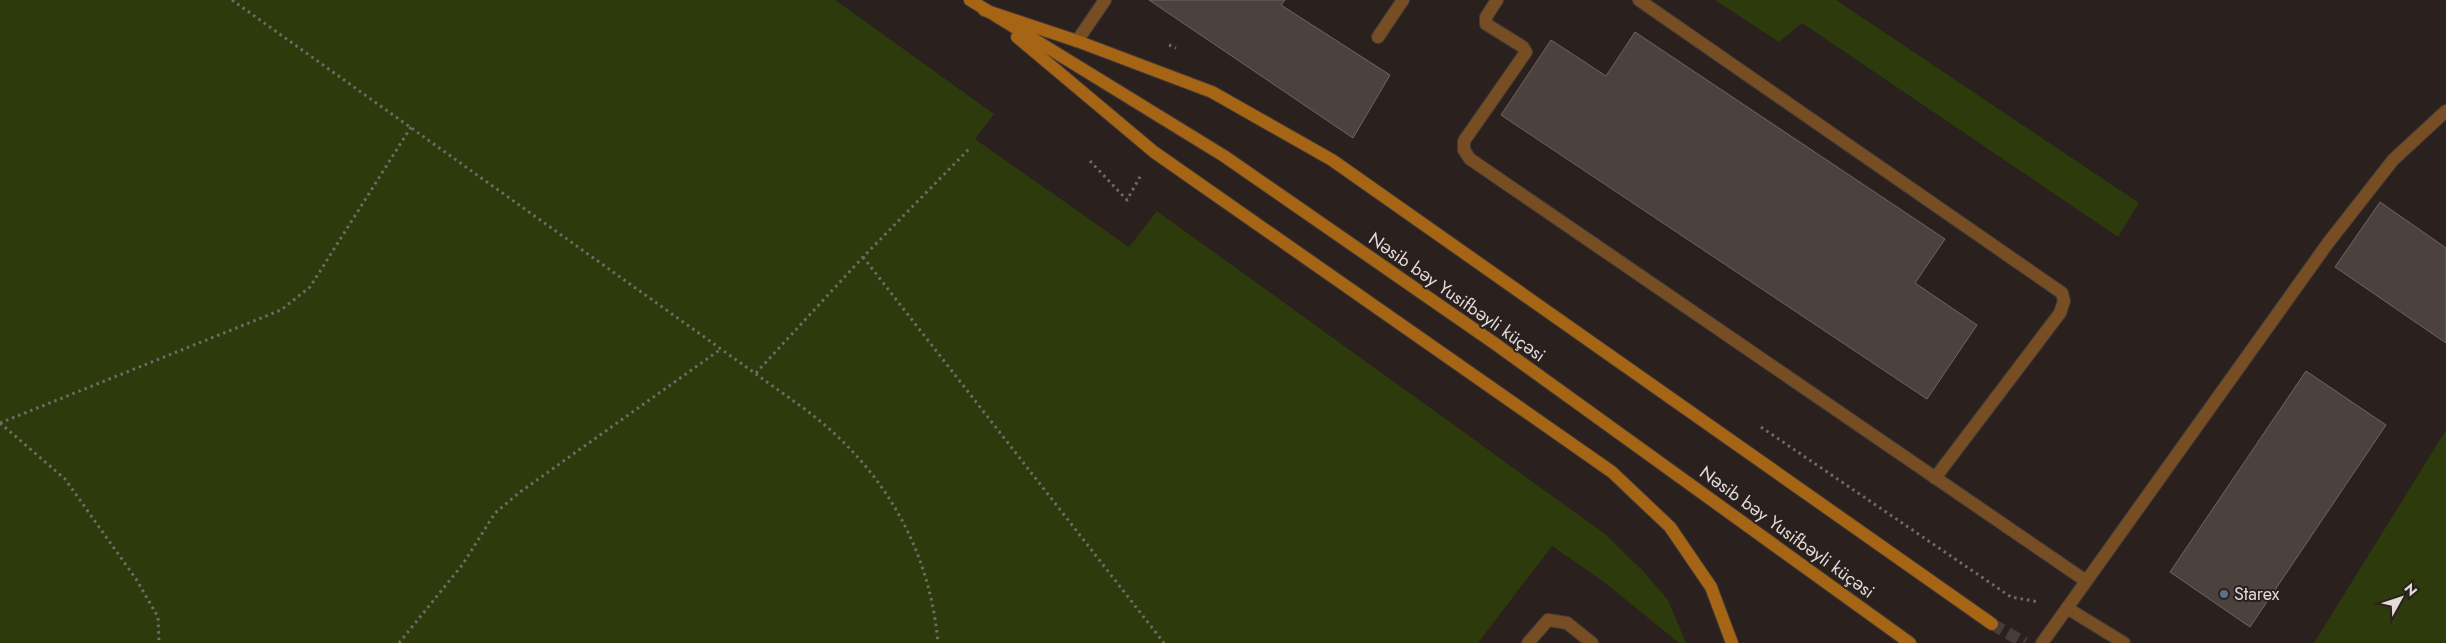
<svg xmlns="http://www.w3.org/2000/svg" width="2446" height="643" font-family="Jost,sans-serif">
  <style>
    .green { fill: #2c3a0c }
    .building { fill: #4b413d; stroke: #706560 }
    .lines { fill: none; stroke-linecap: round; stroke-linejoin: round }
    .secondary-tunnel { stroke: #463c39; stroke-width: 12; stroke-dasharray: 12 6; stroke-linecap: butt }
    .lane-casing { stroke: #443a37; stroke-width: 14 }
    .secondary-casing { stroke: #443a37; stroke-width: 14 }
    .path { stroke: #736a68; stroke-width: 3; stroke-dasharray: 2.5 4; stroke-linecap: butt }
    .lane { stroke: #774e23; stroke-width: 12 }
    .secondary { stroke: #a66514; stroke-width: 12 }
    .service-dot { fill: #5c6f8a; stroke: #2a201d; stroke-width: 2 }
    .labels { text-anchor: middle; stroke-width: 4; stroke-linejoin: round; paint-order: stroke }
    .street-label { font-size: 18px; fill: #e2dbd9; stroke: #2a201d }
    .poi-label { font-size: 18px; fill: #e2dbd9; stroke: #2a201d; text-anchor: start }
  </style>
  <rect width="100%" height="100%" fill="#2a201d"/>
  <g class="green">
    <path d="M0 0H835L994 114 975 139 1129 247 1157 211 1605 534 1644 572 1668 600 1686 643H1679L1604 582 1552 546 1478 643H0Z"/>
    <path d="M1715 0H1836L2139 203 2118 237 1802 23 1779 42Z"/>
    <path d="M2446 430V643H2314Z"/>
  </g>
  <g class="building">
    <path d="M1149 0H1285L1281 5 1390 75 1353 138Z"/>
    <path d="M1635 32 1945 239 1915 283 1977 325 1927 399 1501 115 1551 40 1606 76Z"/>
    <path d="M2380 202 2446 248V343L2335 267Z"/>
    <path d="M2306 371 2386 425 2250 627 2170 572Z"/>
  </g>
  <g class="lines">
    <path class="secondary-tunnel" d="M1992 624 2025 643"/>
    <g class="lane-casing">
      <g id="lane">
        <path d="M1497 0 1486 17V24L1523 47 1526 52 1464 141V150L1470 159 2086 581"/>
        <path d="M1639 0 2062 293 2064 301 2060 313 1935 478"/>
        <path d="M1378 37 1403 0"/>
        <path d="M1077 41 1105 0"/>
        <path d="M2067 608 2124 643"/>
        <path d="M1528 643 1548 620 1567 623 1592 643"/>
        <path d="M2042 643 2328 243 2393 160 2446 111"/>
      </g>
    </g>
    <g class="secondary-casing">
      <g id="secondary">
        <path d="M970 0 1224 156 1494 343 1910 643"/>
        <path d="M984 10 1077 41 1212 92 1332 160 1992 624"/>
        <path d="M1017 37 1154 152 1612 472 1670 527 1711 587 1732 643"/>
      </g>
    </g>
    <g class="path">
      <path d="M232 0 756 374C783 394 813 413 837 436 896 491 931 563 938 643"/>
      <path d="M1169 45 1176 48"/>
      <path d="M1090 161 1127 200 1141 175"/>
      <path d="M863 257 1164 643"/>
      <path d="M756 373 863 257 969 149"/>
      <path d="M0 423 281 310 310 287 411 127"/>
      <path d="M0 423 65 479 136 579 158 617 159 643"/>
      <path d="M1761 427 2011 597 2039 602"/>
      <path d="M399 643 463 564 495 513 520 492 721 349"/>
    </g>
    <use href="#lane" class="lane"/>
    <use href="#secondary" class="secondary"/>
  </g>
  <circle class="service-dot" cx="2224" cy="594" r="5"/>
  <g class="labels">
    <g class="street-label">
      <text transform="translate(1457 297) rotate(35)" y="6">Nəsib bəy Yusifbəyli küçəsi</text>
      <text transform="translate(1787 532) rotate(36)" y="6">Nəsib bəy Yusifbəyli küçəsi</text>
    </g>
    <g class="poi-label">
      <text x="2234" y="600">Starex</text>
    </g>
  </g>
  <g transform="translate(2401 598) rotate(50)" stroke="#2a201d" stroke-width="4" paint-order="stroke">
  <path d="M0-4L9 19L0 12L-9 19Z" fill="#e2dbd9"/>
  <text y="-8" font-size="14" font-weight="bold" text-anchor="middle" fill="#e2dbd9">N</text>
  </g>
</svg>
